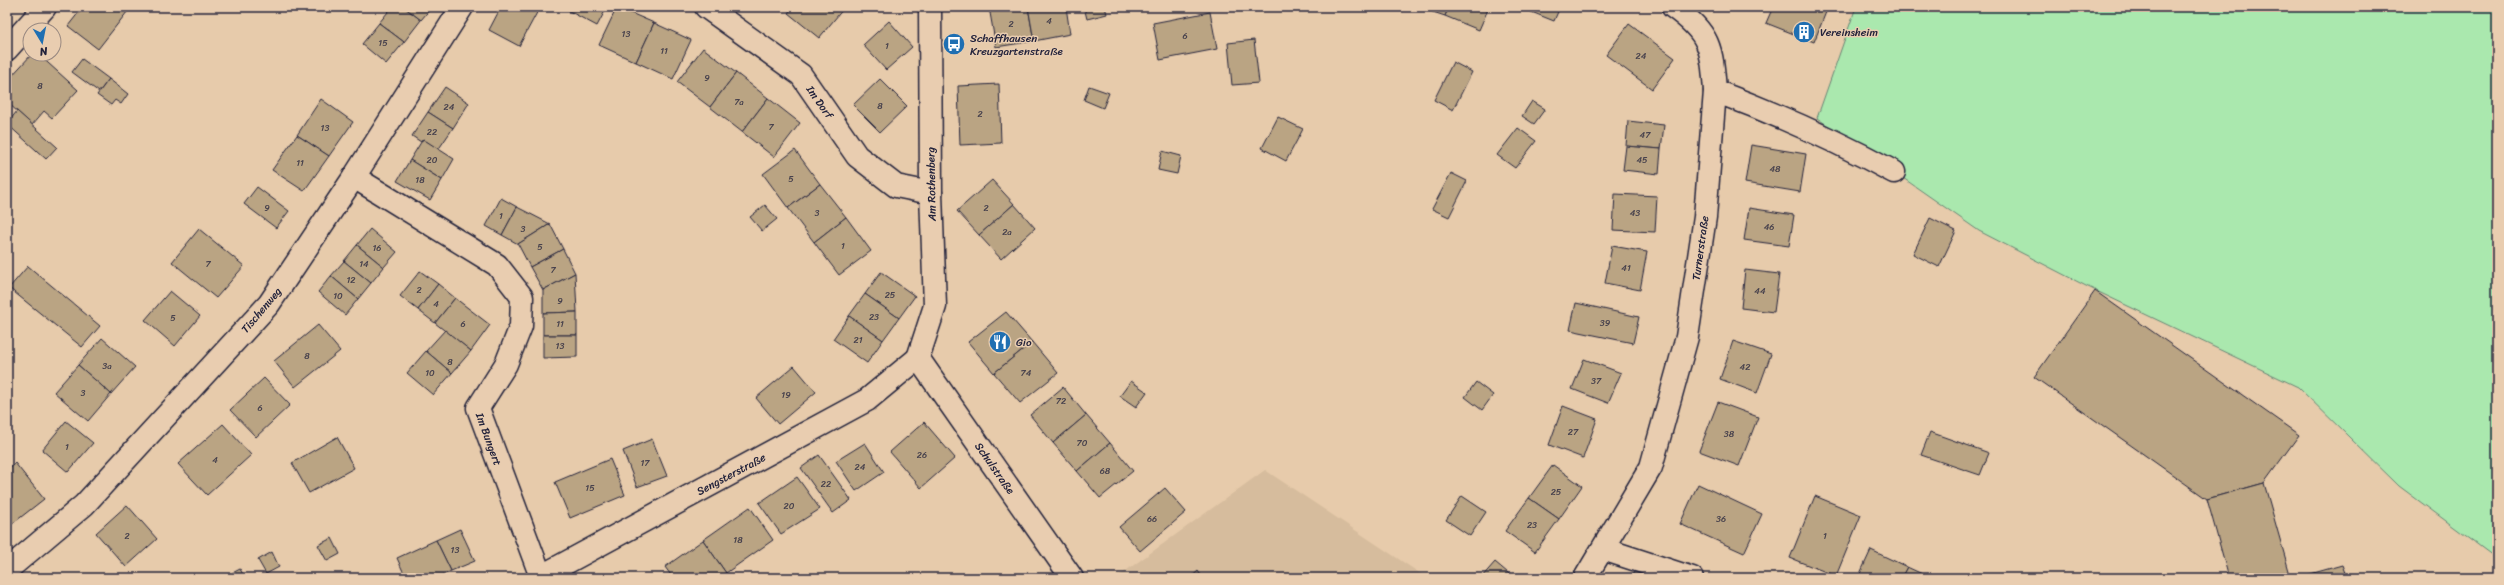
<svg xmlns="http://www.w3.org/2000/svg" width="2504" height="585" font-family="Sriracha,sans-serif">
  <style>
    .built { fill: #d6bc9d }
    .green { fill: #aae8ae; stroke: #668574 }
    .building { fill: #baa483; stroke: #22223b }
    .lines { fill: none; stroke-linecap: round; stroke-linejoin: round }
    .minor-casing { stroke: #22223b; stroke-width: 25 }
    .minor { stroke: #e9cdb0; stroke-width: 22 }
    .labels { text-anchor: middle; stroke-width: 3; stroke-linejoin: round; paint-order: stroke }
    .number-label { font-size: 9px; fill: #48424d }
    .poi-label { font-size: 11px; fill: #22223b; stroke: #e9cdb0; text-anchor: start }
    .street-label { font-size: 11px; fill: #22223b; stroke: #e9cdb0 }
  </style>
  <rect width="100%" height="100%" fill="#e7cbab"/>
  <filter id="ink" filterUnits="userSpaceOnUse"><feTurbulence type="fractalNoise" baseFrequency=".025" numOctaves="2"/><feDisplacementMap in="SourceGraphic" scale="8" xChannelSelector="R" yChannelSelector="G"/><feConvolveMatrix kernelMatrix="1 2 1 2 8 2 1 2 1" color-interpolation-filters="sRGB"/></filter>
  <g filter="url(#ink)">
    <path class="built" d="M1265 470 1427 578H1116Z"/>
    <path class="green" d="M1856 7H2497V559L2399 486 2298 387 2086 286 1979 231 1817 118Z"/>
    <g class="building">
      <path d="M83 7H131L98 49 68 26Z"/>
      <path d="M392 7H404L421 20 404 42 379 23Z"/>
      <path d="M404 7H432L421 20Z"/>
      <path d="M501 7H540L519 46 489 30Z"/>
      <path d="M571 7H607L597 26 569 11Z"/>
      <path d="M617 7 654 23 636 62 599 45Z"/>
      <path d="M793 7H843L844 8 819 38 788 13Z"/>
      <path d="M989 7H1028L1034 41 996 47Z"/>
      <path d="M1028 7H1066L1070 34 1034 41Z"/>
      <path d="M1084 7H1105L1107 14 1087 19Z"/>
      <path d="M1418 7H1449L1445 16Z"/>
      <path d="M1449 7H1489L1479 30 1445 16Z"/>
      <path d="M1519 7H1560L1554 21Z"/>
      <path d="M1773 7H1828L1814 42 1766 23Z"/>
      <path d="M1210 12 1217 49 1160 60 1153 23Z"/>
      <path d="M889 21 912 47 886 70 863 45Z"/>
      <path d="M379 23 404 42 386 64 362 44Z"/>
      <path d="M654 23 691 40 673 79 636 62Z"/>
      <path d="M1629 24 1675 58 1652 89 1606 55Z"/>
      <path d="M1254 40 1259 83 1232 85 1228 43Z"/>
      <path d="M703 48 736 73 710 107 677 82Z"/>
      <path d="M32 54H38L78 90 52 118 44 111 32 125 7 102V81Z"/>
      <path d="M82 59 109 79 99 92 72 72Z"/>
      <path d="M1453 62 1472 72 1453 110 1434 100Z"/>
      <path d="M736 73 768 98 742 132 710 107Z"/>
      <path d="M109 79 128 94 121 104 115 100 111 105 97 95Z"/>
      <path d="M880 79 907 106 880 132 853 105Z"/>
      <path d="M999 84 1001 143 960 145 958 86Z"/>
      <path d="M1089 86 1109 93 1103 108 1084 100Z"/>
      <path d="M445 87 469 103 453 128 428 112Z"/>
      <path d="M768 98 800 123 774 157 742 132Z"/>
      <path d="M321 99 353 122 329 156 297 135Z"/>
      <path d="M1532 101 1545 109 1534 124 1522 116Z"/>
      <path d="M17 111 57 147 46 159 7 124Z"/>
      <path d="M428 112 453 128 438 150 423 139 421 142 412 136Z"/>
      <path d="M1278 117 1303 129 1286 161 1262 148Z"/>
      <path d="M1628 121 1664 125 1661 149 1626 146Z"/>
      <path d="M1518 128 1536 141 1515 168 1497 155Z"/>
      <path d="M297 135 329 156 304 191 272 170Z"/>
      <path d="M423 139 454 159 442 180 410 160Z"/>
      <path d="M1751 145 1806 154 1800 192 1745 183Z"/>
      <path d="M1626 146 1661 149 1659 174 1623 170Z"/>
      <path d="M795 150 820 184 788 208 763 174Z"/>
      <path d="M1162 151 1181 156 1177 174 1158 170Z"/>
      <path d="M410 160 442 180 430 200 397 181Z"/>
      <path d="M1451 173 1467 181 1449 217 1432 209Z"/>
      <path d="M992 180 1014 204 979 235 957 211Z"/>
      <path d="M820 184 846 217 814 242 788 208Z"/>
      <path d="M257 187 289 211 276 228 244 204Z"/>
      <path d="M1615 194 1657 196 1655 232 1613 230Z"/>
      <path d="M501 198 517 207 502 235 486 226Z"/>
      <path d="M1014 204 1035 228 1001 259 979 235Z"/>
      <path d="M765 205 777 219 762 231 750 217Z"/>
      <path d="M517 207 550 224 518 244 502 235Z"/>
      <path d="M1749 208 1794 215 1789 246 1744 240Z"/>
      <path d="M846 217 871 251 839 275 814 242Z"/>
      <path d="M1930 218 1956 231 1939 267 1913 254Z"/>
      <path d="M550 224 563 249 530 267 518 244Z"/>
      <path d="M199 229 244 266 216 298 172 262Z"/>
      <path d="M370 229 397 252 384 267 357 245Z"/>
      <path d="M357 245 384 267 371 283 344 261Z"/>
      <path d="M1612 246 1647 252 1640 290 1605 283Z"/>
      <path d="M563 249 575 273 543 290 530 267Z"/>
      <path d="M344 261 371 283 358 299 331 276Z"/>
      <path d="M28 266 100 326 82 347 9 288Z"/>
      <path d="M1745 270 1779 274 1774 312 1741 308Z"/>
      <path d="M420 271 438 284 418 310 400 296Z"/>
      <path d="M881 272 915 296 899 318 865 294Z"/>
      <path d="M575 273 577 312 543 313V290Z"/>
      <path d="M331 276 358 299 345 315 318 292Z"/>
      <path d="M438 284 455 298 435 323 418 310Z"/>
      <path d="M170 291 200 316 175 346 145 320Z"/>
      <path d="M2095 291 2299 435 2264 483 2207 499 2034 377Z"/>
      <path d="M865 294 899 318 883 340 849 316Z"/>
      <path d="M455 298 490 325 471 351 435 323Z"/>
      <path d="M1576 303 1639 317 1633 343 1570 330Z"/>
      <path d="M577 312V335H543V313Z"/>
      <path d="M1006 312 1032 342 994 373 968 342Z"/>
      <path d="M849 316 883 340 867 363 833 339Z"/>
      <path d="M318 325 340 351 295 387 274 361Z"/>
      <path d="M445 330 471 351 452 373 426 351Z"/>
      <path d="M543 335H577V357L543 358Z"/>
      <path d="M102 338 135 367 111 394 78 365Z"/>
      <path d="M1733 341 1771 354 1757 393 1720 379Z"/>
      <path d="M1032 342 1058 373 1020 403 994 373Z"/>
      <path d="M426 351 452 373 433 395 407 373Z"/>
      <path d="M1584 359 1621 373 1608 403 1572 389Z"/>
      <path d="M78 365 111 394 88 421 54 392Z"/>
      <path d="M794 366 816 392 778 424 756 398Z"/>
      <path d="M264 378 290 405 256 437 230 410Z"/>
      <path d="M1131 381 1147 392 1136 407 1120 396Z"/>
      <path d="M1476 382 1493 395 1482 410 1465 397Z"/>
      <path d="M1063 387 1086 415 1053 443 1030 415Z"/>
      <path d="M1718 402 1758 417 1739 466 1699 451Z"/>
      <path d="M1563 406 1597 419 1583 458 1549 445Z"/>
      <path d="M1086 415 1110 443 1077 471 1053 443Z"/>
      <path d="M66 421 93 443 68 472 42 450Z"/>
      <path d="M924 422 955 458 921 488 890 452Z"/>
      <path d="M223 424 251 455 207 495 178 464Z"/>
      <path d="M1930 432 1989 453 1980 475 1921 455Z"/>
      <path d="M337 437 354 468 309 493 292 463Z"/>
      <path d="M652 439 667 476 637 487 623 451Z"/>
      <path d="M865 443 884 472 856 491 836 461Z"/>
      <path d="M1110 443 1133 471 1100 498 1077 471Z"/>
      <path d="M819 455 851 500 833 513 801 468Z"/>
      <path d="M610 459 625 495 570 518 555 482Z"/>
      <path d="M15 463 44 499 7 528V470Z"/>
      <path d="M1553 465 1582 486 1559 519 1529 498Z"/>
      <path d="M797 477 820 509 781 534 759 503Z"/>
      <path d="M2264 483 2291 578H2229L2207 499Z"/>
      <path d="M1698 484 1762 514 1744 553 1680 524Z"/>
      <path d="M1165 488 1186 512 1140 551 1119 527Z"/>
      <path d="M1462 496 1486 512 1470 536 1446 520Z"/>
      <path d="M1815 496 1861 515 1836 576 1790 558Z"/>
      <path d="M1529 498 1559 519 1535 552 1505 531Z"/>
      <path d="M127 505 157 539 126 567 96 533Z"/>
      <path d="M750 507 773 540 726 573 703 540Z"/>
      <path d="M460 529 475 561 451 571 436 540Z"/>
      <path d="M332 538 340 554 327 561 318 545Z"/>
      <path d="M436 540 451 571 437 578H406L397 558Z"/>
      <path d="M703 540 726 573 719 578H673L665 567Z"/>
      <path d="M1871 550 1907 567 1901 578H1858Z"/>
      <path d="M272 552 279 567 266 574 258 560Z"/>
      <path d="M1495 562 1514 578H1481Z"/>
      <path d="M2342 565 2347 578H2296Z"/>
      <path d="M1907 567 1931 578H1901Z"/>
      <path d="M240 569 245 578H223Z"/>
      <path d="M1636 569 1650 578H1630Z"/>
      <path d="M1198 571 1203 578H1190Z"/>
    </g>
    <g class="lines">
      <g class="minor-casing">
        <g id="minor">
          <path d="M706 7 801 75 857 156 896 186 931 193"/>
          <path d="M1673 7C1710 33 1712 48 1715 91"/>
          <path d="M7 49 45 7"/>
          <path d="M354 177 497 265 522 297 521 326 506 364 478 408 541 577"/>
          <path d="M918 358 935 306 931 193 930 7"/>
          <path d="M918 358 1072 578"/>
          <path d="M1603 549 1692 578"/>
          <path d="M7 570 84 505 269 304 354 177 462 7"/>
          <path d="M538 578 867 400 918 358"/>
          <path d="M1585 578 1651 467 1687 337 1705 217 1715 91C1777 114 1835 140 1894 172"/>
        </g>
      </g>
      <use href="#minor" class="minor"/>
    </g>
  </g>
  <defs>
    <g id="building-disc" transform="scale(1.15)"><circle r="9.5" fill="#1f6fb2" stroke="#e9cdb0"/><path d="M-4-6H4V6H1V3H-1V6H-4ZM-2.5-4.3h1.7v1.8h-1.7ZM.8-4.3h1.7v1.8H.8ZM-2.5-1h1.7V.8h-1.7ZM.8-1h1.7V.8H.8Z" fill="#fff"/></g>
    <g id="bus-disc" transform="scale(1.15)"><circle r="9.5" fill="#1f6fb2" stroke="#e9cdb0"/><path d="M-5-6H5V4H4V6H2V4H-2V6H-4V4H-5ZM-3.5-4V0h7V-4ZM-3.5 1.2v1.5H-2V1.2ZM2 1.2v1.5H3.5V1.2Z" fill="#fff"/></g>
    <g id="restaurant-disc" transform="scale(1.15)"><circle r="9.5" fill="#1f6fb2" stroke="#e9cdb0"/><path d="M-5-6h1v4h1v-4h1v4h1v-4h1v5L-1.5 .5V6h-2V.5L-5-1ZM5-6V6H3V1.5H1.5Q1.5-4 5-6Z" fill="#fff"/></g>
  </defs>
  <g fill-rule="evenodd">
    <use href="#building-disc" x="1804" y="32"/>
    <use href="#bus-disc" x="954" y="44"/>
    <use href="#restaurant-disc" x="1000" y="342"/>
  </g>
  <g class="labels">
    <g class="number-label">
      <text x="1049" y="24">4</text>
      <text x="1011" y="27">2</text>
      <text x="626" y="37">13</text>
      <text x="1185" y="39">6</text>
      <text x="383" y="46">15</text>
      <text x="887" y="49">1</text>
      <text x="664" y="54">11</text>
      <text x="1641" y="59">24</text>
      <text x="707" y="81">9</text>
      <text x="40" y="89">8</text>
      <text x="739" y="105">7a</text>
      <text x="880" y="109">8</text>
      <text x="449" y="110">24</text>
      <text x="980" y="117">2</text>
      <text x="771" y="130">7</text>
      <text x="325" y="131">13</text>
      <text x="432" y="135">22</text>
      <text x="1645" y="138">47</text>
      <text x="432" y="163">20</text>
      <text x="1642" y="163">45</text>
      <text x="300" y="166">11</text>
      <text x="1775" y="172">48</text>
      <text x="791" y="182">5</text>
      <text x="420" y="183">18</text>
      <text x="267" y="211">9</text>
      <text x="986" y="211">2</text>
      <text x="817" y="216">3</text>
      <text x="1635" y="216">43</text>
      <text x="501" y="219">1</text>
      <text x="1769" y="230">46</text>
      <text x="523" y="232">3</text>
      <text x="1007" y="235">2a</text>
      <text x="843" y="249">1</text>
      <text x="540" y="250">5</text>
      <text x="377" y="251">16</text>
      <text x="208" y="267">7</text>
      <text x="364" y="267">14</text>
      <text x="1626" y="271">41</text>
      <text x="553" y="273">7</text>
      <text x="351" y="283">12</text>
      <text x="419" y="293">2</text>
      <text x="1760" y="294">44</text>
      <text x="890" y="298">25</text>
      <text x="338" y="299">10</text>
      <text x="560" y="304">9</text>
      <text x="436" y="307">4</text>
      <text x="874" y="320">23</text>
      <text x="173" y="321">5</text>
      <text x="1605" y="326">39</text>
      <text x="463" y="327">6</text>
      <text x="560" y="327">11</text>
      <text x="858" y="343">21</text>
      <text x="560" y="349">13</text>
      <text x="307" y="359">8</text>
      <text x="450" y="365">8</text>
      <text x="107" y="369">3a</text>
      <text x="1745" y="370">42</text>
      <text x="430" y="376">10</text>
      <text x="1026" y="376">74</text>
      <text x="1596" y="384">37</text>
      <text x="83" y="396">3</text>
      <text x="786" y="398">19</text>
      <text x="1061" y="404">72</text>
      <text x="260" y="411">6</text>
      <text x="1573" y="435">27</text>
      <text x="1729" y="437">38</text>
      <text x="1082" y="446">70</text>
      <text x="67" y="450">1</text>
      <text x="922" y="458">26</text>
      <text x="215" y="463">4</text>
      <text x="645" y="466">17</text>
      <text x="860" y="470">24</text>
      <text x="1105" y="474">68</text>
      <text x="826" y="487">22</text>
      <text x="590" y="491">15</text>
      <text x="1556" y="495">25</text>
      <text x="789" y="509">20</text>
      <text x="1152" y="522">66</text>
      <text x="1721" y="522">36</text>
      <text x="1532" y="528">23</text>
      <text x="127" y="539">2</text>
      <text x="1825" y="539">1</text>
      <text x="738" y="543">18</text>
      <text x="455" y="553">13</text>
    </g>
    <g class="poi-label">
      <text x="1820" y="36">Vereinsheim</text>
      <text x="970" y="42">Schaffhausen<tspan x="970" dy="13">Kreuzgartenstraße</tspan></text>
      <text x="1016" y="346">Gio</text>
    </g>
    <g class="street-label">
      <text transform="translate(820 102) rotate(55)" y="4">Im Dorf</text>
      <text transform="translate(931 184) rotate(-91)" y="4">Am Rothenberg</text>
      <text transform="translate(1700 248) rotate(-82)" y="4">Turnerstraße</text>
      <text transform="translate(261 310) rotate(-50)" y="4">Tischenweg</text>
      <text transform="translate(489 439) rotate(70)" y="4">Im Bungert</text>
      <text transform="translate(995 468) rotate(55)" y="4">Schulstraße</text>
      <text transform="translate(731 474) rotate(-28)" y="4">Sengsterstraße</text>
    </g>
  </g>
  <rect width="2504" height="585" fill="none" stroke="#e9cdb0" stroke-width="24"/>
  <rect x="12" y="12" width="2480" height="561" fill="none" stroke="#22223b" stroke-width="1.5" filter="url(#ink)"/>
  <g transform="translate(42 42) rotate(170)"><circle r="19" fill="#e9cdb0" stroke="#998981"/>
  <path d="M0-3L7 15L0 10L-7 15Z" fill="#1f6fb2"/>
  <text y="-6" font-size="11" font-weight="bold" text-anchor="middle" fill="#22223b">N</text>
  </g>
</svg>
